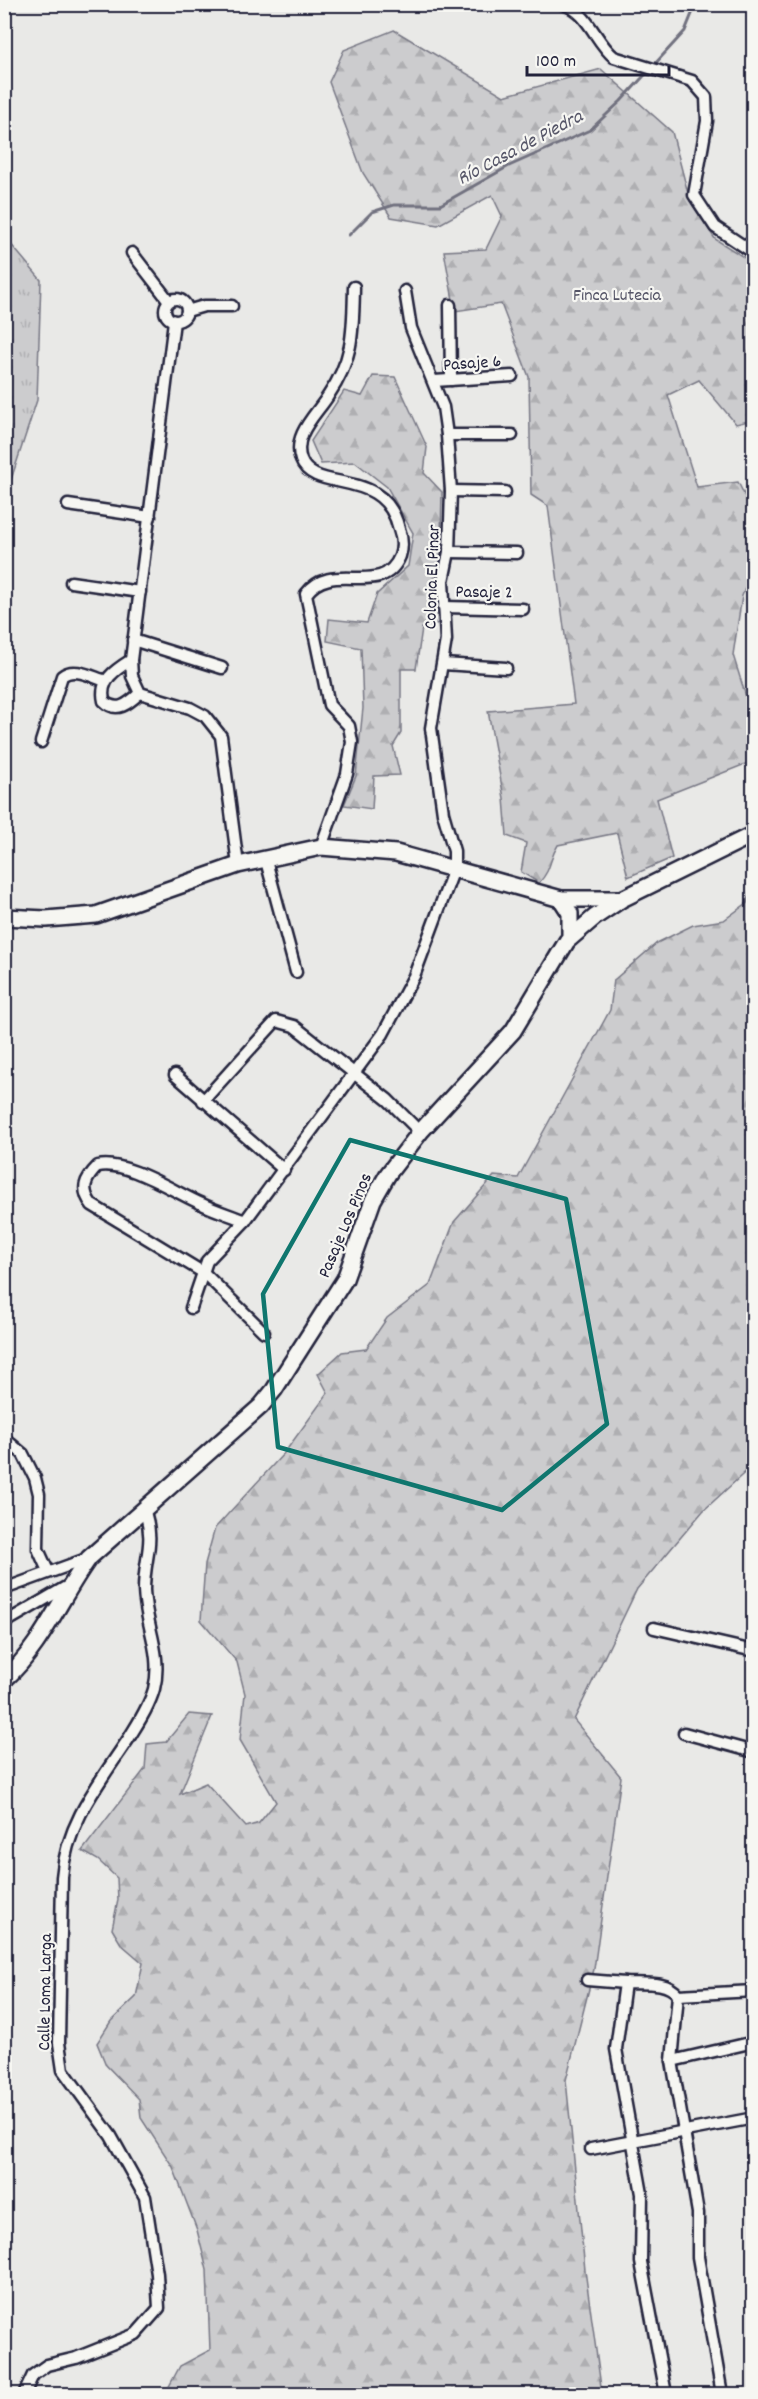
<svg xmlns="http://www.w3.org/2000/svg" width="758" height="2399" font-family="Dekko,sans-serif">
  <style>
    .forest { fill: url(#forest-firs); stroke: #777784; stroke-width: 1.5 }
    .park { fill: url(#park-tufts); stroke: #777784; stroke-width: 1.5 }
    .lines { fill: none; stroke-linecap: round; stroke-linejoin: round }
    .stream { stroke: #71717f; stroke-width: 3 }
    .street-casing { stroke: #22223b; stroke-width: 15 }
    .secondary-casing { stroke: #22223b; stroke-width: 20 }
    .street { stroke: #f6f6f2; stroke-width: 10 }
    .secondary { stroke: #f6f6f2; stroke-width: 15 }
    .marked { fill: none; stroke: #0f766e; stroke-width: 4.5; stroke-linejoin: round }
    .labels { text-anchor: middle; stroke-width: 4.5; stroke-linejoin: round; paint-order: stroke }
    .park-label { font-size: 18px; fill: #555567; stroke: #f6f6f2 }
    .street-label { font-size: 18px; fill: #22223b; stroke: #f6f6f2 }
    .water-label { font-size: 20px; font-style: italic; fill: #565668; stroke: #f6f6f2 }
  </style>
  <defs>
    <pattern id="forest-firs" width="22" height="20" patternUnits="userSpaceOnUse" patternTransform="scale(1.5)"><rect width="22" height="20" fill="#ccccce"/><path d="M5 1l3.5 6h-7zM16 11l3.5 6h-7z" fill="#afafb2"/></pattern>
    <pattern id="park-tufts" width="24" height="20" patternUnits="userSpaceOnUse" patternTransform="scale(1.5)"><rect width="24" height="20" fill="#ccccce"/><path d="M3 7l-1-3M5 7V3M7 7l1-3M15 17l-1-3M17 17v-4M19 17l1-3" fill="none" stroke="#afafb2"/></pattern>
  </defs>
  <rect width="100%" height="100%" fill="#e9e9e7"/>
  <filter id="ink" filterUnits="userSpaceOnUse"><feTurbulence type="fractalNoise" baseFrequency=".0167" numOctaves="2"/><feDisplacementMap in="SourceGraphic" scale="12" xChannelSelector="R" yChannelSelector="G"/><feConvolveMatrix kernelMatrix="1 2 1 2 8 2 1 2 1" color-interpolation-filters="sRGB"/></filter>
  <g filter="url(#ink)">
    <g class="forest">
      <path d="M394 30 504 96 601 69 672 132 690 201 715 239 753 263V420L736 424 699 380 668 395 697 487 738 482 753 513V568L742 596 733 655 753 719V761L657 799 672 858 628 877 617 833 558 845C548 861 553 867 539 883L521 872 526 843 507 836 504 798 488 711 574 704 548 506 531 495 529 377 501 304 455 311 444 251 486 249 502 216 492 195 438 225 391 217 363 173 329 82 344 50Z"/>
      <path d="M373 376 395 377 427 447 424 473 442 492 439 623 422 628 416 669H401V733L393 746 400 775 374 776 372 809 344 805 356 776 363 708 361 648 327 641 329 619 367 623 377 594 408 566 413 533 387 487 355 462 321 464 311 441 344 391 362 396Z"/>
      <path d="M753 875V1465L703 1511 637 1589 574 1720 621 1777 594 1969 566 2080 585 2270 602 2394H165L180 2366 210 2350 207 2270 197 2230 173 2167 141 2118 139 2099 106 2065 97 2043 111 2021 136 1997 143 1963 121 1944 112 1929 118 1900 117 1878 98 1860 82 1851 145 1769 147 1744 166 1742 189 1714 212 1716 180 1794 206 1783 246 1827 259 1823 276 1802 240 1740 245 1694 237 1662 201 1620 205 1564 215 1528 285 1452 328 1393 318 1374 342 1352 366 1349 387 1318 430 1285 454 1222 494 1176 518 1178 610 1010 614 980 657 943 693 925 724 920 747 903Z"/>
    </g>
    <path class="park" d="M4 236 41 280 37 400 6 495Z"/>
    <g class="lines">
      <path class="stream" d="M349 235 372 212 394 205H440L509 166 590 130 621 101 685 31 696 4"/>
      <g class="street-casing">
        <g id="street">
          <path d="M563 4C589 12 595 42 614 57L692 81 706 97 707 121 694 195 715 227 754 253"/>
          <path d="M132 253 169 301"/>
          <circle cx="176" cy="310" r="11"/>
          <path d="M450 305 451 380"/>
          <path d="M187 311 204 306H232"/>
          <path d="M174 321 131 660 132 676 140 693 190 708 205 716 221 736 238 865"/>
          <path d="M434 381 512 376"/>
          <path d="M447 435H512"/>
          <path d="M451 491 505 492"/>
          <path d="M68 505 150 517"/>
          <path d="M449 552 517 553"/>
          <path d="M71 582 140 592"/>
          <path d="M444 607 523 609"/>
          <path d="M133 640 222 668"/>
          <path d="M131 660C115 670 99 680 104 701 117 714 129 703 140 693"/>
          <path d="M443 664 506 668"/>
          <path d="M41 742 62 676C74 666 92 677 106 681"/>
          <path d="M321 847 347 774 352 742 349 726 329 705 306 594C332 558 382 600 400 556 403 547 402 537 399 529 384 465 314 495 301 460 292 435 316 415 328 396 354 358 353 331 354 287"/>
          <path d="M265 857 296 972"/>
          <path d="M175 1075 284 1170"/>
          <path d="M203 1101 276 1021 294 1026 388 1100 420 1132"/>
          <path d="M245 1221C231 1215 216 1211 202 1204 174 1192 127 1160 98 1166 85 1179 80 1189 92 1205L204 1273 264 1332"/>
          <path d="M191 1308 207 1261 245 1221 383 1034 414 976 454 869V851L443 813 431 728 446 640 443 581 449 552 451 491 447 435 443 407 411 328 405 291"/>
          <path d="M4 1438 23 1454 35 1478 39 1494 38 1549 48 1571"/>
          <path d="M4 1589 89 1558"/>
          <path d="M4 1623 71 1584"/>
          <path d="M654 1628 754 1651"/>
          <path d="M684 1733 754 1752"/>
          <path d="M587 1980 625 1983"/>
          <path d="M678 1995 672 2061 698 2213V2257L722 2394"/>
          <path d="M672 2061 754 2042"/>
          <path d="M591 2149 754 2118"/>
          <path d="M24 2394 33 2375 47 2365 76 2358 136 2334 159 2308 157 2274 145 2197 111 2136 63 2070 59 2043 62 1877C66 1823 100 1782 129 1738 138 1723 149 1707 154 1689 163 1654 145 1624 144 1590 144 1556 156 1544 144 1509"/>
          <path d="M666 2394 641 2262 642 2194 616 2049 625 1983C643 1984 667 1980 678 1995L754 1991"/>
        </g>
      </g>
      <g class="secondary-casing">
        <g id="secondary">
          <path d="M561 899 570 913V938"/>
          <path d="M4 917 46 919 96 915 238 865 321 847 396 853 561 899H619"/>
          <path d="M4 1680C42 1646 60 1598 89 1558L261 1406 274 1390 345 1279 373 1200 388 1174 421 1131 513 1031 567 941 595 917 622 899 754 834"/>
        </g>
      </g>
      <use href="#street" class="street"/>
      <use href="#secondary" class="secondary"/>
    </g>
  </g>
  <path class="marked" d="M350 1140 566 1199 607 1424 502 1510 278 1447 263 1294Z"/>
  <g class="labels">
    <g class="park-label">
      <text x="617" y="300">Finca Lutecia</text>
    </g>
    <g class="street-label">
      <text transform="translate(472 362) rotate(-4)" y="6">Pasaje 6</text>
      <text transform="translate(431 577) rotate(-88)" y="6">Colonia El Pinar</text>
      <text transform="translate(484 591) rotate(1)" y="6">Pasaje 2</text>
      <text transform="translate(344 1225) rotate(-67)" y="6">Pasaje Los Pinos</text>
      <text transform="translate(44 1992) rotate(-89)" y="6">Calle Loma Larga</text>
    </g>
    <g class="water-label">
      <text transform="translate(519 146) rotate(-28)" y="7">Río Casa de Piedra</text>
    </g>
  </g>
  <rect width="758" height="2399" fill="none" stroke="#f6f6f2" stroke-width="24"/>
  <rect x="12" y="12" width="734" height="2375" fill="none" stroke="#22223b" stroke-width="2" filter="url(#ink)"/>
  <path d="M527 66v9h142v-9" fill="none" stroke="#22223b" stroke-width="3"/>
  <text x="536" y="66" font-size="18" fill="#22223b" stroke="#f6f6f2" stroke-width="4.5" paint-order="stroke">100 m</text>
</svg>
